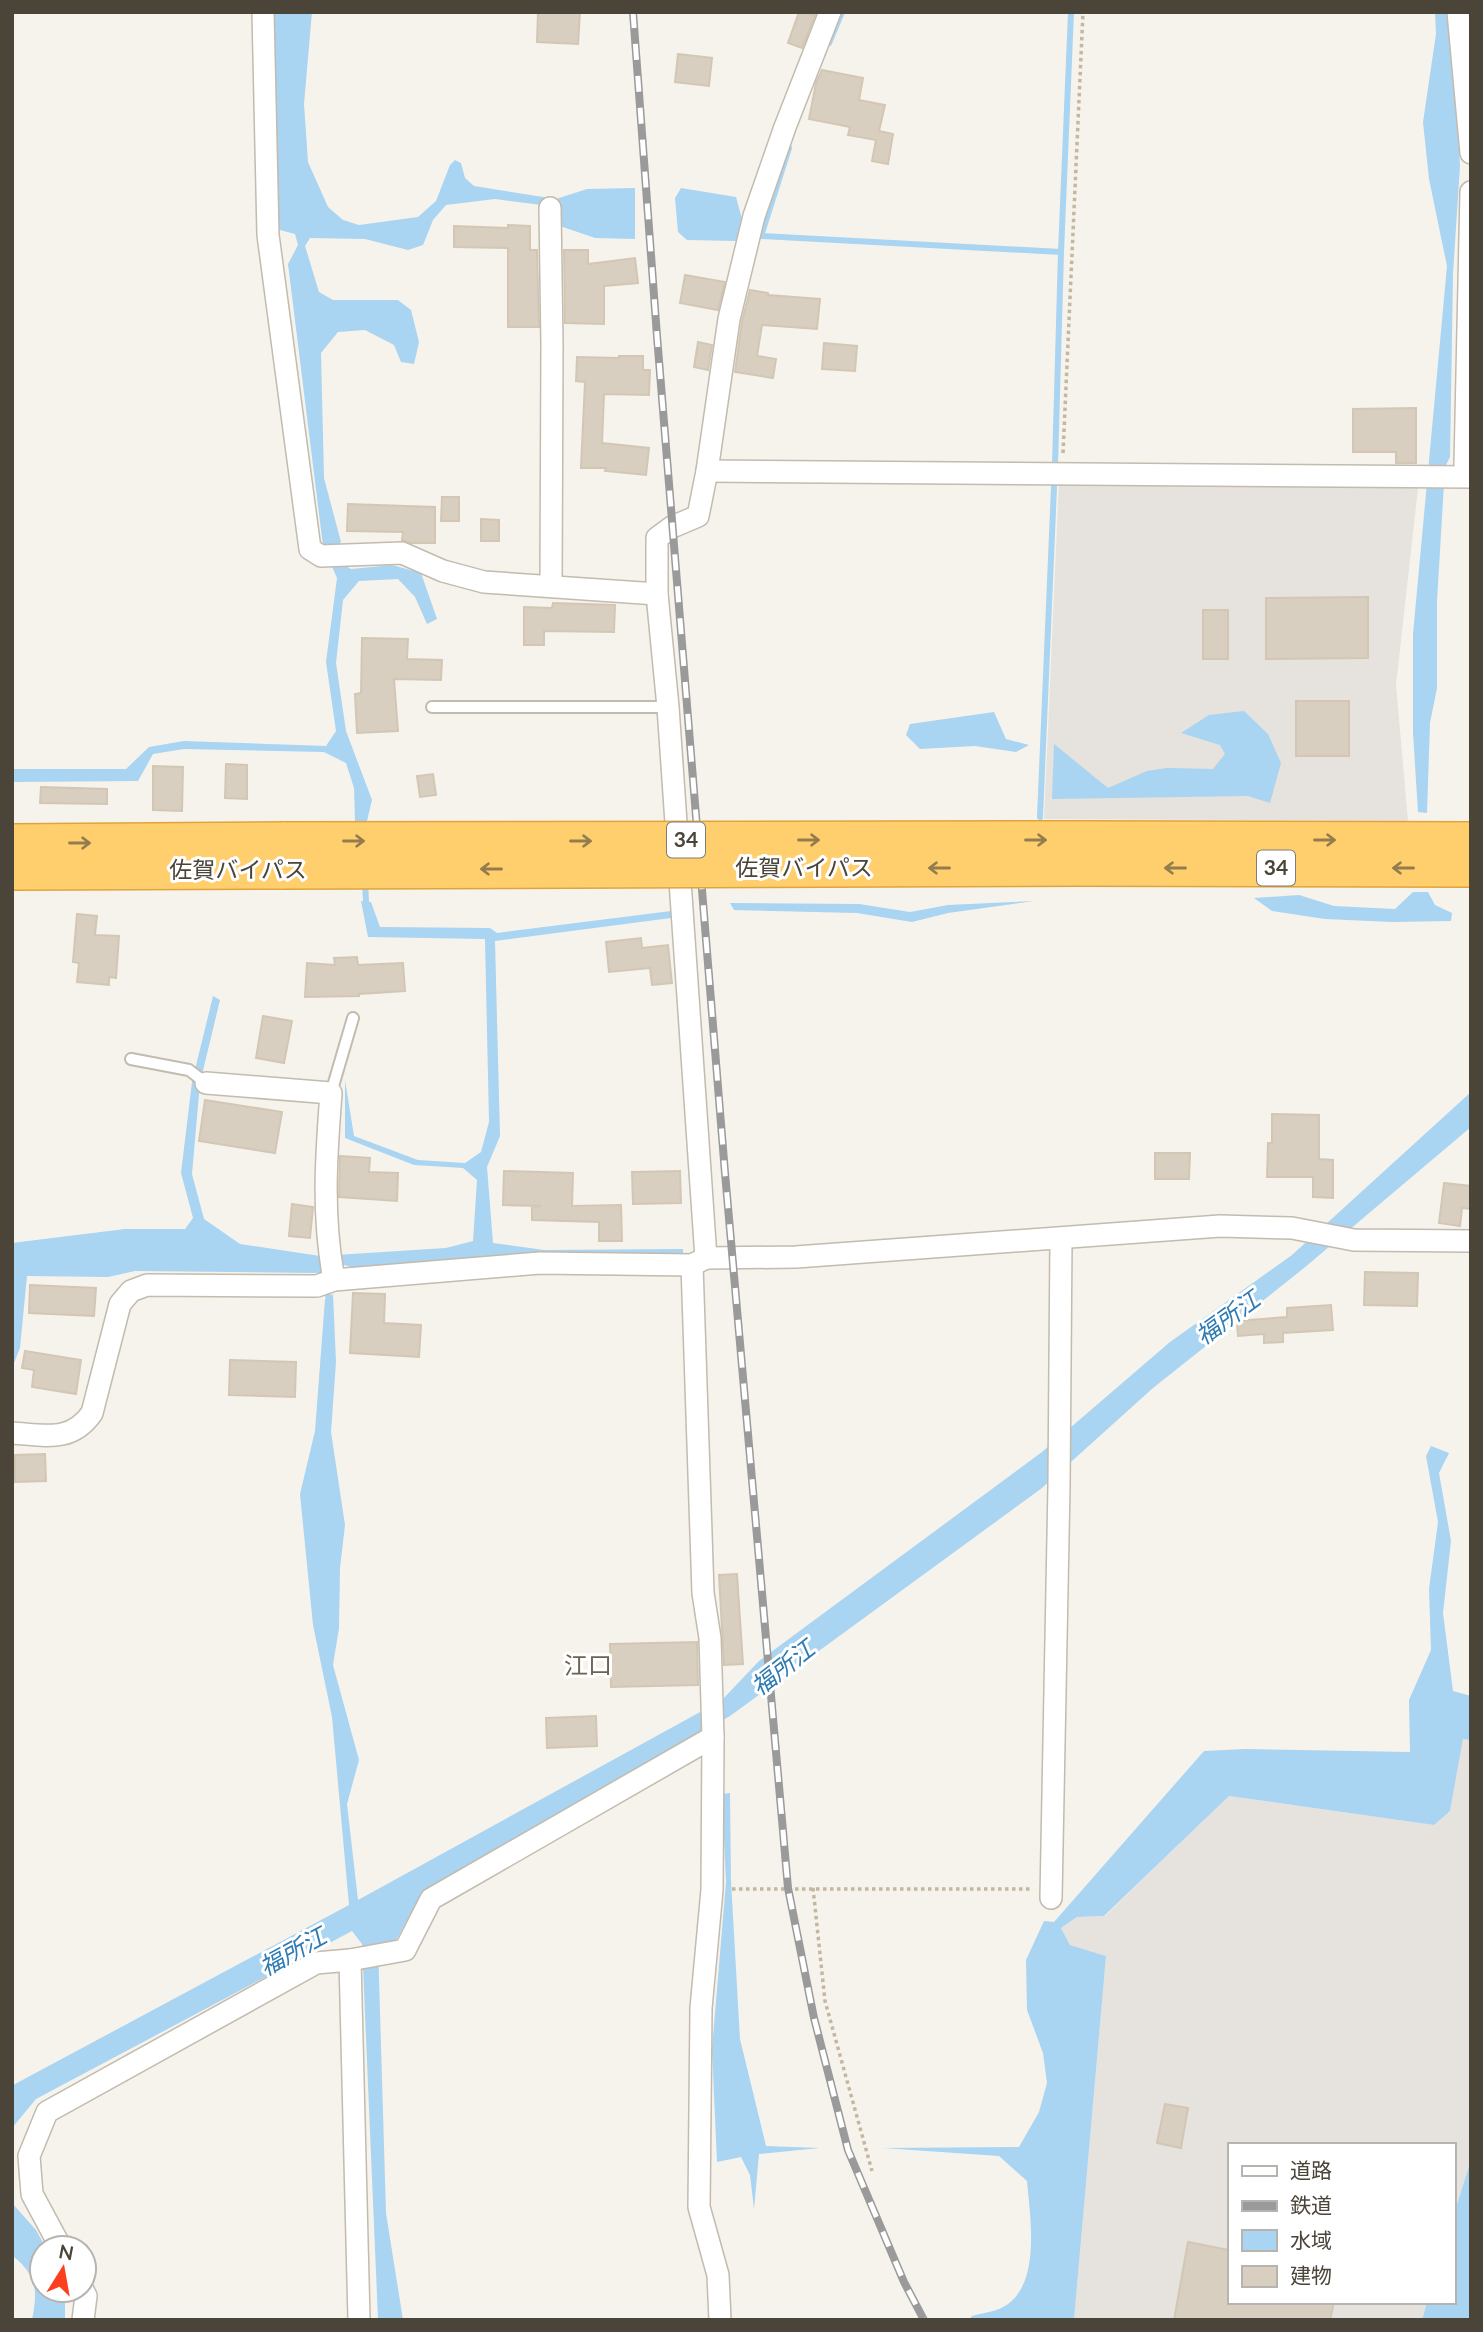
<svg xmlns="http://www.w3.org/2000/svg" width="1483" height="2332" font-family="Lato,'Noto Sans JP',sans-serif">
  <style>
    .industrial { fill: #e6e2dd }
    .water { fill: #a9d4f2 }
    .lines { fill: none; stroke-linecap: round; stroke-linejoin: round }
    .stream { stroke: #a9d4f2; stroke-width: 6 }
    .building { fill: #d8cfc1; stroke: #d3c7b4; stroke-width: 2 }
    .lane-casing { stroke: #c2bbae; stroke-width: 14 }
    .street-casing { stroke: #c2bbae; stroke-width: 24 }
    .highway-casing { stroke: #e0a43c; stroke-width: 40 }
    .path { stroke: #c4b79f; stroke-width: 3.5; stroke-dasharray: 3.5 3.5; stroke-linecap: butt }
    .lane { stroke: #fff; stroke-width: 10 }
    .street { stroke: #fff; stroke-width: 21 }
    .highway { stroke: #ffcf6e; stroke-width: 37 }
    .rail-casing { stroke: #9a9a9a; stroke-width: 8 }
    .rail { stroke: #fff; stroke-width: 5; stroke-dasharray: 16; stroke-linecap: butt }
    .highway-bridge-casing { stroke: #e0a43c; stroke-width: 40; stroke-linecap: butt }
    .highway-bridge { stroke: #ffcf6e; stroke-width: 37 }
    .oneway { stroke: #937c4e }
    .labels { text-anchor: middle; stroke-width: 6; stroke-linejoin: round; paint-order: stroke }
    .shield { fill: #fff; stroke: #817c74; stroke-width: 2 }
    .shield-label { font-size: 21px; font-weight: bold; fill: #4b4439 }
    .street-label { font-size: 23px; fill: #4b4439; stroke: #fff }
    .water-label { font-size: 24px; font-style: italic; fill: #2e7ab2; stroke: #fff }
    .neighbourhood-label { font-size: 24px; fill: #6e6250; stroke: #fff }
  </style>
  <rect width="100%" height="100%" fill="#f6f3ec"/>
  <g class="industrial">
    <path d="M1059 481 1418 488 1396 685 1408 821 1044 819Z"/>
    <path d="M1463 1739 1471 1740V2160L1453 2217V2145H1229V2302H1427L1422 2320H1074L1106 1956 1070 1945 1061 1928 1077 1917 1105 1916 1229 1796 1434 1825 1450 1811Z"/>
  </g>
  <g class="water">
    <path d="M274 12H312L304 104 308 162 328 207 343 220 359 225 418 217 436 201 450 165 455 160 461 163 465 178 474 186 556 199 587 189 635 188V239L595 238 560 226 557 207 495 199 446 205 433 220 423 245 408 250 365 239 310 238 305 246 319 292 333 300H398L411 310 419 342 414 364 401 362 394 345 365 330 338 332 321 353 324 478 341 542 337 547 339 562 351 569 392 565 421 573 437 619 427 624 415 597 398 579 359 581 343 600 336 663 346 731 372 800 367 821H355L354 788 346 763 324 752 184 749 153 754 138 781 12 782V769H126L149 747 184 741 326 746 336 731 326 662 337 578 323 546 288 264 298 245 295 234 276 229Z"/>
    <path d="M1435 12H1451L1460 166 1453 274 1450 457 1445 467 1437 601V688L1430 723 1427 813 1418 812 1413 733V634L1447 266 1429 179 1423 122 1436 34Z"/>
    <path d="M681 188 736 197 742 219 736 241 687 240 678 232 675 198Z"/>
    <path d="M1244 711 1268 734 1281 763 1270 803 1248 796 1052 799 1054 744 1108 788 1147 771 1167 768 1213 769 1225 754 1220 745 1181 733 1209 715Z"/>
    <path d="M994 712 1006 739 1029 745 1016 752 975 746 920 749 906 735 910 724Z"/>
    <path d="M1413 892H1428L1435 905 1452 913 1451 921 1392 922 1325 919 1272 911 1254 898 1299 895 1334 906 1395 909Z"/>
    <path d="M361 901 371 902 380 927 490 928 497 933 671 911V918L495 941 500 1136 487 1167 493 1243 544 1250 683 1249V1256L363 1270 336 1263 323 1265 316 1273 135 1271 108 1277 27 1276 20 1348 12 1368V1243L125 1229H185L193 1218 181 1173 192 1082 213 996 220 1000 200 1083 192 1174 204 1219 240 1244 320 1256 446 1248 473 1241 477 1180 463 1168 414 1165 345 1138V1080L354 1136 418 1160 465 1163 481 1152 489 1122 485 939 368 937Z"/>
    <path d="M1034 901 948 913 912 922 857 913 734 910 730 903 859 904 910 912 948 905Z"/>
    <path d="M1471 1092V1127L1304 1268 1153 1388 1042 1488 730 1716 423 1891 395 1942 378 1945 386 2213 403 2320 378 2319 362 1944 352 1931 36 2099 12 2128V2086L15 2084 349 1905 332 1717 313 1625 300 1494 315 1431 325 1299 333 1294 336 1362 331 1432 345 1525 340 1568 339 1628 333 1665 359 1760 347 1804 358 1900 722 1700 759 1661 1042 1452 1170 1342 1292 1255Z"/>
    <path d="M1431 1446 1449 1453 1439 1473 1451 1541 1443 1613 1453 1691 1471 1696V1740L1463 1739 1450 1811 1434 1825 1229 1796 1104 1916 1077 1917 1061 1928 1070 1945 1106 1956 1074 2320H969L972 2316C981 2313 995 2312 1003 2307 1042 2286 1030 2217 1027 2181L999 2156 883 2148 1019 2147 1039 2112 1047 2083 1043 2053 1027 2010 1026 1960 1044 1921 1054 1922 1204 1751 1245 1749 1410 1752 1409 1700 1431 1650 1429 1589 1438 1522 1426 1456Z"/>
    <path d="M730 1793 731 1881 740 2039 766 2146 820 2148 759 2154 754 2209 750 2175 741 2157 717 2162 712 2049 726 1882 722 1794Z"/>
    <path d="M1471 2160V2320H1422L1427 2302H1453V2217Z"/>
    <path d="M12 2203 36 2230 46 2248H42V2290H65V2320H32C38 2289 37 2276 12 2255Z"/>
  </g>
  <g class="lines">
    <g class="stream">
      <path d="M829 43 842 12"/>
      <path d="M789 148 761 236 1061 252"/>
      <path d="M1055 465 1061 252 1071 12"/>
      <path d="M1040 817 1054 487"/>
      <path d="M365 882 366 901"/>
      <path d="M319 1270 328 1296"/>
    </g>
  </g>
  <g class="building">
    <path d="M538 12H580L578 44 537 42Z"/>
    <path d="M799 12 815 15 802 48 788 43Z"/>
    <path d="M678 54 712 58 709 86 675 82Z"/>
    <path d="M822 70 863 78 859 100 885 105 879 131 893 134 888 164 872 161 876 140 848 135 850 127 809 119 816 83Z"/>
    <path d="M508 225 530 226V250H537L539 327H508V248L454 247V226L508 228Z"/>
    <path d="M564 250H588V264L635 258 638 283 604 286V324L565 323Z"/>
    <path d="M685 275 725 282 718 310 680 303Z"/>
    <path d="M750 290 768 293V295L820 299 817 329 762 325 757 356 776 359 773 378 735 372 742 321Z"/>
    <path d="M698 342 712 345 708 370 694 367Z"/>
    <path d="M824 343 857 346 855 371 822 369Z"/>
    <path d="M619 356H643V370H650L649 395 604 394 602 443 649 448 646 475 605 471 606 468H581L585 382 576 381 577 357 619 358Z"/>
    <path d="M1416 408V463H1396V452H1353V409Z"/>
    <path d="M442 497H459V521H441Z"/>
    <path d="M348 504 435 507V543H411L402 540 403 532 347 531Z"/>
    <path d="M481 519 499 520V541H481Z"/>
    <path d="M1368 597V658L1266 659V598Z"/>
    <path d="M553 603 615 605 614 632 544 631V645H524V607L552 608Z"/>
    <rect x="1203" y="610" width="25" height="49"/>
    <path d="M362 638 408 639 407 659 442 660 441 680 394 679 398 731 357 733 355 694 361 693Z"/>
    <rect x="1296" y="701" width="53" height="55"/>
    <path d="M226 764 247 765V799L225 798Z"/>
    <path d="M153 766 183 767 182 811 153 810Z"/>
    <path d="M433 774 436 795 420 797 417 776Z"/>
    <path d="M41 787 107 789V804L40 803Z"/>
    <path d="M77 914 97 916 95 935 119 936 116 978 109 977V985L77 982 79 963 73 962Z"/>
    <path d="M641 938 642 948 668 945 672 983 652 985 650 968 609 972 606 942Z"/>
    <path d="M357 957 358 965 403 963 405 991 359 994V996L305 997 307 963 335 965 334 958Z"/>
    <path d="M263 1016 292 1021 284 1063 256 1058Z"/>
    <path d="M205 1100 282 1112 275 1153 199 1141Z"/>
    <path d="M1272 1114 1319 1115V1159L1333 1160V1198L1313 1197V1177H1267L1268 1143H1272Z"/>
    <path d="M1155 1153H1190L1189 1179H1155Z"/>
    <path d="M340 1156 370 1158 369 1172 398 1173 397 1201 339 1197Z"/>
    <path d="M504 1171 573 1173 572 1206 621 1205 622 1241H599V1222L532 1220V1207L541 1206 503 1205Z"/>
    <path d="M680 1171 681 1203 633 1204 632 1172Z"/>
    <path d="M1444 1183 1471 1186V1209L1462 1208 1460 1226 1439 1223Z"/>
    <path d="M292 1204 313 1207 310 1238 289 1236Z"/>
    <path d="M1365 1272 1418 1273 1417 1306 1364 1305Z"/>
    <path d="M30 1285 96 1288 94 1316 29 1313Z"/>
    <path d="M353 1293 385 1294 384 1323 421 1325 419 1357 350 1353Z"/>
    <path d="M1331 1305 1333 1330 1283 1333V1342L1264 1343V1334L1238 1336 1237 1321 1287 1317V1308Z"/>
    <path d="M25 1351 81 1360 76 1394 32 1387 34 1370 22 1368Z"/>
    <path d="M230 1360 296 1362 295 1397 229 1395Z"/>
    <path d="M45 1454 46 1481 15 1482V1455Z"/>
    <path d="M737 1574 743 1664 724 1665 719 1575Z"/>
    <path d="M697 1642 698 1685 611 1687 610 1644Z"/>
    <path d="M596 1716 597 1746 547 1748 546 1718Z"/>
    <path d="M1165 2104 1188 2108 1181 2148 1157 2143Z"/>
    <path d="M1188 2242 1229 2250V2302H1334L1330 2320H1174Z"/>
  </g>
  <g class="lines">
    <g class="lane-casing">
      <g id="lane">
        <path d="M432 707H668"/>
        <path d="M131 1059 189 1070 206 1083"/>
        <path d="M331 1093 353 1018"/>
      </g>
    </g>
    <g class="street-casing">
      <g id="street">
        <path d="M263 12 268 235 310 549 321 556 402 553 443 571 484 582 657 594"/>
        <path d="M1458 12 1471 153"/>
        <path d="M1471 192 1465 465 1471 471"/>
        <path d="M550 208 552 344 551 586"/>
        <path d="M707 471 1471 477"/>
        <path d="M206 1083 331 1093C326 1158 322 1215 334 1280"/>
        <path d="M706 1258 668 707 657 594V538L672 527 698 516 707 471 729 319 754 216 785 127 830 12"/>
        <path d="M692 1265 703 1593 710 1638 713 1737 712 1890 701 2008 699 2207 718 2275 720 2320"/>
        <path d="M12 1433C45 1435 71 1443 92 1413L120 1304 131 1291 147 1285 317 1286 334 1280 540 1263 692 1265 706 1258 796 1257 1220 1226 1292 1228 1354 1240 1471 1241"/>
        <path d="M1051 1898 1059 1485 1061 1239"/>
        <path d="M350 1960 359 2320"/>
        <path d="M61 2248 32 2194 29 2156 47 2112 316 1963 350 1960 405 1950 431 1899 713 1737"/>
        <path d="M83 2320 86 2296 83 2290"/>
      </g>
    </g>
    <g class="highway-casing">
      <g id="highway">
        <path d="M1086 840 1471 841"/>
        <path d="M12 843 286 841"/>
        <path d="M1081 867 1471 868"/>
        <path d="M12 871 283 870"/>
      </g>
    </g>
    <g class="path">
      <path d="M1063 453 1083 12"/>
      <path d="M813 1888 825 2001 872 2171"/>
      <path d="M732 1889H1032"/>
    </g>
    <use href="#lane" class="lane"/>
    <use href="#street" class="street"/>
    <use href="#highway" class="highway"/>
    <g class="rail-casing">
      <path id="rail" d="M633 12 657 336 725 1173 788 1888 814 2018 848 2150 904 2282 924 2320"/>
    </g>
    <use href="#rail" class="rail"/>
    <g class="highway-bridge-casing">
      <g id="highway-bridge">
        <path d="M286 841 1086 840"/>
        <path d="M283 870 1081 867"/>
      </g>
    </g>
    <use href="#highway-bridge" class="highway-bridge"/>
  </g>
  <defs><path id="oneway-shaft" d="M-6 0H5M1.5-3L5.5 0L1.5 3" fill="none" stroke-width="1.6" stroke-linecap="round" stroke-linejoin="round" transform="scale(1.75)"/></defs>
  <g class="oneway">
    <use href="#oneway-shaft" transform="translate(809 840)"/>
    <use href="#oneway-shaft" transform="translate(1036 840)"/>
    <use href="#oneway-shaft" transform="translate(1325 840)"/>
    <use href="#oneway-shaft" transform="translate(354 841)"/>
    <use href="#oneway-shaft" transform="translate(581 841)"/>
    <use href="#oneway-shaft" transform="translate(80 843)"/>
    <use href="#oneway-shaft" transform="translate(939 868) rotate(180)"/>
    <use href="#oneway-shaft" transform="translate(1175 868) rotate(-180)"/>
    <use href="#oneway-shaft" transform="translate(1403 868) rotate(-180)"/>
    <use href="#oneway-shaft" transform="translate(491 869) rotate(180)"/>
  </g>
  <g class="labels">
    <g class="shield">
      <rect x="667" y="822.5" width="38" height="35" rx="5"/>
      <rect x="1257" y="850.5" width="38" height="35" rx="5"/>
    </g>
    <g class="shield-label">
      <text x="686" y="847">34</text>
      <text x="1276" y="875">34</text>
    </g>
    <g class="street-label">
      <text x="804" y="876">佐賀バイパス</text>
      <text x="238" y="878">佐賀バイパス</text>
    </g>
    <g class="water-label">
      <text transform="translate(1228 1318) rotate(-36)" y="8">福所江</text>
      <text transform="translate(783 1668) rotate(-38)" y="8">福所江</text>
      <text transform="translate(293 1952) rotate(-29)" y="8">福所江</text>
    </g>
    <g class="neighbourhood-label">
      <text x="588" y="1674">江口</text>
    </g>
  </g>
  <rect width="1483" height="2332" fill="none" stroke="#4b4439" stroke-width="28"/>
  <rect x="1228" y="2143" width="228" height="161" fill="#ffffff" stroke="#b7b4b0" stroke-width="2"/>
  <rect x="1242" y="2166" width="35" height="10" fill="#ffffff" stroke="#b7b4b0" stroke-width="2"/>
  <text x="1290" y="2178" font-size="21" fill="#4b4439">道路</text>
  <rect x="1242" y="2201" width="35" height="10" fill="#9a9a9a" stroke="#b7b4b0" stroke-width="2"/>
  <text x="1290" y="2213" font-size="21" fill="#4b4439">鉄道</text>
  <rect x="1242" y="2230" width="35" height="21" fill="#a9d4f2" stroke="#b7b4b0" stroke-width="2"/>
  <text x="1290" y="2248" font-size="21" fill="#4b4439">水域</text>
  <rect x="1242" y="2266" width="35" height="21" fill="#d8cfc1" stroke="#b7b4b0" stroke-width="2"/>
  <text x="1290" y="2283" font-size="21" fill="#4b4439">建物</text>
  <g transform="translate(63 2269) rotate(11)"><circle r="33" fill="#ffffff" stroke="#b7b4b0" stroke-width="2"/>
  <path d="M0-5L12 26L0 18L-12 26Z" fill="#fc3f1d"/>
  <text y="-10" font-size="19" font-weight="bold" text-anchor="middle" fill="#4b4439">N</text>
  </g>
</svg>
